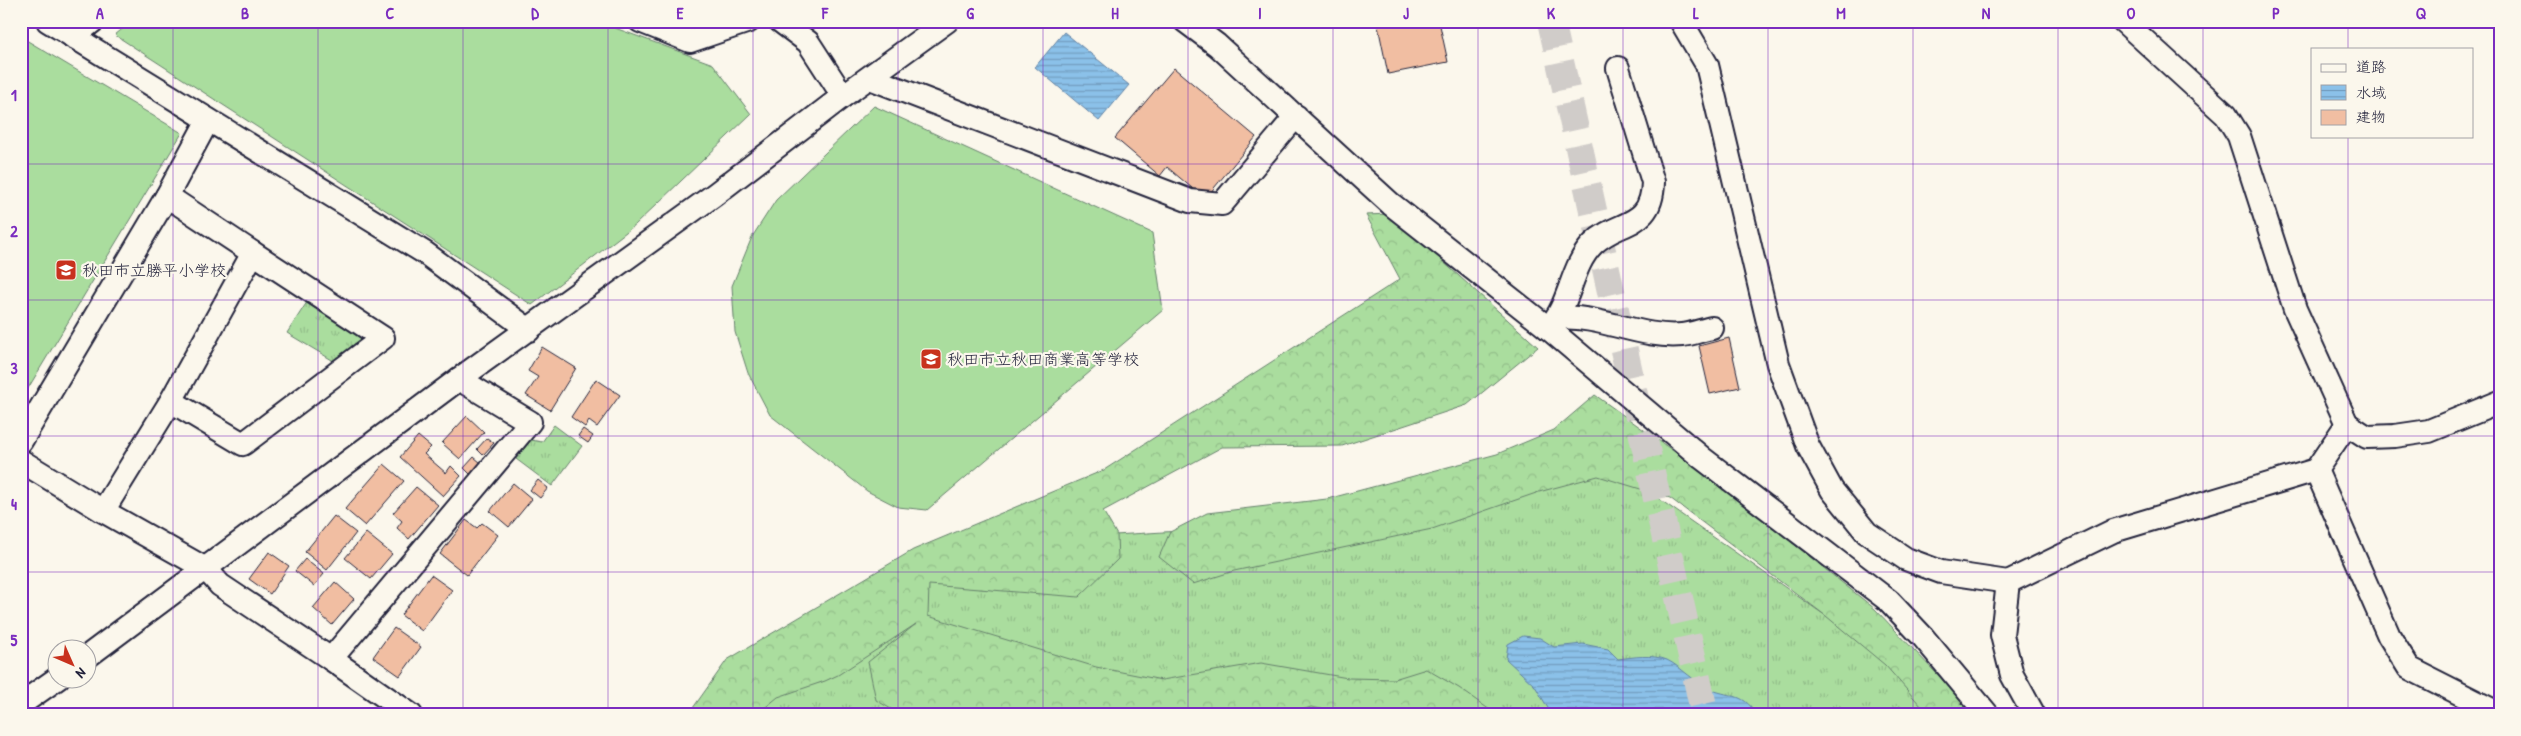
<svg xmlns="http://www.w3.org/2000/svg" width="2521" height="736" font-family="'Patrick Hand','Klee One',sans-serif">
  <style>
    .grass { fill: url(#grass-tufts); stroke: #66806c }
    .forest { fill: url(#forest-crowns); stroke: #66806c }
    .pitch { fill: #aadd9e; stroke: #66806c }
    .water { fill: url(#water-rules); stroke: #6181a3 }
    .building { fill: #f1bea2; stroke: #22223b }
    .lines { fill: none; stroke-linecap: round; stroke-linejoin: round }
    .highway-tunnel { stroke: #d0ccc9; stroke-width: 28; stroke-dasharray: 28 14; stroke-linecap: butt }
    .minor-casing { stroke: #22223b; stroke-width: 26 }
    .minor { stroke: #fbf7ec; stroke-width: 22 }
    .grid { fill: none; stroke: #7b2cbf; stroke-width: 1; stroke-opacity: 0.55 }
    .labels { text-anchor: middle; stroke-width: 4.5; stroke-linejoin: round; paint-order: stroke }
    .poi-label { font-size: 16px; fill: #22223b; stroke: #fbf7ec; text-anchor: start }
    .neatline { fill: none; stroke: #7b2cbf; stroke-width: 2 }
    .grid-label { font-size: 16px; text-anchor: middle; font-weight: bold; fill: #7b2cbf }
  </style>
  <defs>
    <pattern id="grass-tufts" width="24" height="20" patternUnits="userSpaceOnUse" patternTransform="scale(1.25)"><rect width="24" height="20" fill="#aadd9e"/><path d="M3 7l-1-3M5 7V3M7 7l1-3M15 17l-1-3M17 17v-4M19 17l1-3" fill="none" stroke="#92bd89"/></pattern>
    <pattern id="forest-crowns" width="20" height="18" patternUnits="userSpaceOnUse" patternTransform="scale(1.25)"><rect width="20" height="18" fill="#aadd9e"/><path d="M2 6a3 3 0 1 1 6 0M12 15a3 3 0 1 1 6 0" fill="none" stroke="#92bd89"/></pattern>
    <pattern id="water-rules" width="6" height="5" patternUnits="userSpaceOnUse" patternTransform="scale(1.25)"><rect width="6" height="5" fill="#8bc1e9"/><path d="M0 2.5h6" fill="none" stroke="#719cbe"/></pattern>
  </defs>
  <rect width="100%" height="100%" fill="#fbf7ec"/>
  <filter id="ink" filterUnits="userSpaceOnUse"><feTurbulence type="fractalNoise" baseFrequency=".02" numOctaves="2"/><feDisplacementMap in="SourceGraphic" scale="10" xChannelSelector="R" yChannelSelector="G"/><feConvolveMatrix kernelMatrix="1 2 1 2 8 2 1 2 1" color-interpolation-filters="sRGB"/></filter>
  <g filter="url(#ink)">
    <g class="grass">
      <path d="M309 299 368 337 337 363 287 333Z"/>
      <path d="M554 425 582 446 552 486 516 459 531 440 542 442Z"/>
      <path d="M1585 447 1826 616 1887 649 1950 715H734L731 695 953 545 1342 521Z"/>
    </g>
    <g class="forest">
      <path d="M1390 214 1538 347 1467 405 1342 446 1222 447 1103 511 1117 535 1118 559 1079 597 929 585 928 616 1096 667 1162 680 1261 663 1348 678 1394 679 1426 669 1459 688 1497 715H1352L1311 707 1286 715H901L876 700 868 662 916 624 838 675 825 681 778 697 756 715H688L727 660 913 550 1104 470 1400 279 1366 215Z"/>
      <path d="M1595 395 1714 480 1875 609 1976 715H1929L1885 665 1826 616 1670 498 1598 476 1539 492 1432 529 1234 571 1193 584 1159 557 1170 532 1207 513 1327 499 1497 454 1554 430Z"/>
    </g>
    <g class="pitch">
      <path d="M132 21H596L713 64 751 114 635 225 532 305 115 35Z"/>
      <path d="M21 37 182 133 21 400Z"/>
      <path d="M874 106 1152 233 1163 310 927 510 898 507 867 491 770 415 748 373 735 332 732 286 752 237 776 200Z"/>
    </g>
    <g class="water">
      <path d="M1064 32 1129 85 1099 121 1035 67Z"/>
      <path d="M1523 636 1540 638 1554 647 1583 644 1608 649 1618 659C1633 657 1652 654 1667 660 1680 666 1696 684 1712 690 1731 697 1746 694 1756 715H1613L1609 712 1606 715H1552L1535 686 1506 659 1508 644Z"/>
    </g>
    <g class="building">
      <path d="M1377 21H1439L1448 62 1388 74Z"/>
      <path d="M1174 68 1256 137 1205 199 1167 167 1160 176 1115 138Z"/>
      <path d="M1729 338 1740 387 1710 394 1699 346Z"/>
      <path d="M542 347 576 368 550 410 526 395 538 377 528 371Z"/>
      <path d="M596 379 620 395 597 427 589 421 585 427 571 417Z"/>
      <path d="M467 416 484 432 460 459 442 443Z"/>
      <path d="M583 429 593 436 588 443 578 436Z"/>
      <path d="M418 436 431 447 424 454 446 473 451 466 461 476 443 496 400 457Z"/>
      <path d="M487 438 494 443 483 455 477 449Z"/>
      <path d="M474 457 481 463 470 474 464 468Z"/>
      <path d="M384 464 404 481 365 526 345 509Z"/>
      <path d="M538 480 548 488 540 498 530 490Z"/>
      <path d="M513 483 532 499 509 527 490 511Z"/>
      <path d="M416 487 438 505 409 539 397 528 402 521 393 513Z"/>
      <path d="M334 516 356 533 327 570 305 552Z"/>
      <path d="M466 520 477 528 482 523 498 535 467 575 440 554Z"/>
      <path d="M366 533 392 554 371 579 345 558Z"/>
      <path d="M269 552 289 566 270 594 249 579Z"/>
      <path d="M305 559 324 574 314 586 295 571Z"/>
      <path d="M431 575 452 590 422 631 401 615Z"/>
      <path d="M335 582 354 599 332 625 313 608Z"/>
      <path d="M394 628 421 647 400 676 373 657Z"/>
    </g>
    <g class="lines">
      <path class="highway-tunnel" d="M1551 21 1705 715"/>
      <g class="minor-casing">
        <g id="minor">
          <path d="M48 21 425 253 529 330"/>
          <path d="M640 21 690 41 749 21"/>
          <path d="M780 21 808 42 843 96"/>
          <path d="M1185 21 1217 45 1391 204 1548 328 1702 458 1889 601 1923 637 1988 715"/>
          <path d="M1681 21 1707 65 1778 364 1808 446 1832 490 1867 533 1906 559 1941 572 2008 582 2113 531 2316 470 2347 424 2367 437 2395 436 2429 431 2500 402"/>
          <path d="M2123 21 2226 115 2239 136 2295 309 2347 424"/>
          <path d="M73 37 93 21"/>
          <path d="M870 78 1190 201 1222 204 1296 116"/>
          <path d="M167 196 253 253"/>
          <path d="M1558 318C1599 314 1641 339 1682 335 1692 334 1702 330 1712 328"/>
          <path d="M1548 328C1571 305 1570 267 1593 244 1618 219 1652 230 1653 182L1618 68"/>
          <path d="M21 441 167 196 208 120"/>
          <path d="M21 461 103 511 206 569 220 585 331 659 530 422 459 379"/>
          <path d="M2316 470 2389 636 2409 668 2500 714"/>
          <path d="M103 511 171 401 253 253 383 338 243 444 171 401"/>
          <path d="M2008 582 2002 635 2012 675 2034 715"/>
          <path d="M88 656 459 379 714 195 843 96 947 21"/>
          <path d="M331 659 411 715"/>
          <path d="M21 704 58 678"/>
        </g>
      </g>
      <use href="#minor" class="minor"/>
    </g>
  </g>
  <path class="grid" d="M173 21V715M318 21V715M463 21V715M608 21V715M753 21V715M898 21V715M1043 21V715M1188 21V715M1333 21V715M1478 21V715M1623 21V715M1768 21V715M1913 21V715M2058 21V715M2203 21V715M2348 21V49M2348 136V715M21 164H2500M21 300H2500M21 436H2500M21 572H2500"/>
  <defs>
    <g id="school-square" transform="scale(1.125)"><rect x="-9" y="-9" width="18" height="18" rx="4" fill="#c8321e" stroke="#fbf7ec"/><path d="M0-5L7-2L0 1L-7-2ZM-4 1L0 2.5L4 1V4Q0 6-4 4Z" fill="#fff"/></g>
  </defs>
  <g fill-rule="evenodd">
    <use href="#school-square" x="66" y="270"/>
    <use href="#school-square" x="931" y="359"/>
  </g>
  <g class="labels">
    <g class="poi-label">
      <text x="82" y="276">秋田市立勝平小学校</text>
      <text x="947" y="365">秋田市立秋田商業高等学校</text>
    </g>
  </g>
  <rect width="2521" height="736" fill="none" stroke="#fbf7ec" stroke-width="55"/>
  <rect x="2311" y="48" width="162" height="90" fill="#fbf7ec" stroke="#a4a2a5"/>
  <rect x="2321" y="64" width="25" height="8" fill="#fbf7ec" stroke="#a4a2a5"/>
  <text x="2356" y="72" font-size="15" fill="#22223b">道路</text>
  <rect x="2321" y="85" width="25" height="15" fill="url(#water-rules)" stroke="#a4a2a5"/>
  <text x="2356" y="98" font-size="15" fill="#22223b">水域</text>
  <rect x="2321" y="110" width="25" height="15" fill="#f1bea2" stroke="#a4a2a5"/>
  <text x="2356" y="122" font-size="15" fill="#22223b">建物</text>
  <g transform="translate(72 664) rotate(135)"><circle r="24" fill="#fbf7ec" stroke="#a4a2a5"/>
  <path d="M0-4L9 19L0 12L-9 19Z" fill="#c8321e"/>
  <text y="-8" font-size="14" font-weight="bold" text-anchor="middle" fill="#22223b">N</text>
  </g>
  <rect x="28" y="28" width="2466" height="680" class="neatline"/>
  <g class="grid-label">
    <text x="100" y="19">A</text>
    <text x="245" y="19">B</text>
    <text x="390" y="19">C</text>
    <text x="535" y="19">D</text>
    <text x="680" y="19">E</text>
    <text x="825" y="19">F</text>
    <text x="970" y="19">G</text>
    <text x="1115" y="19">H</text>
    <text x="1260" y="19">I</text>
    <text x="1406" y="19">J</text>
    <text x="1551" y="19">K</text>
    <text x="1696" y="19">L</text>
    <text x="1841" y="19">M</text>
    <text x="1986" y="19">N</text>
    <text x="2131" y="19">O</text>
    <text x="2276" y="19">P</text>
    <text x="2421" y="19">Q</text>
    <text x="14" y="101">1</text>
    <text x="14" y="237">2</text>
    <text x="14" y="374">3</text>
    <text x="14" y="510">4</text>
    <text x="14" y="646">5</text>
  </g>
</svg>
